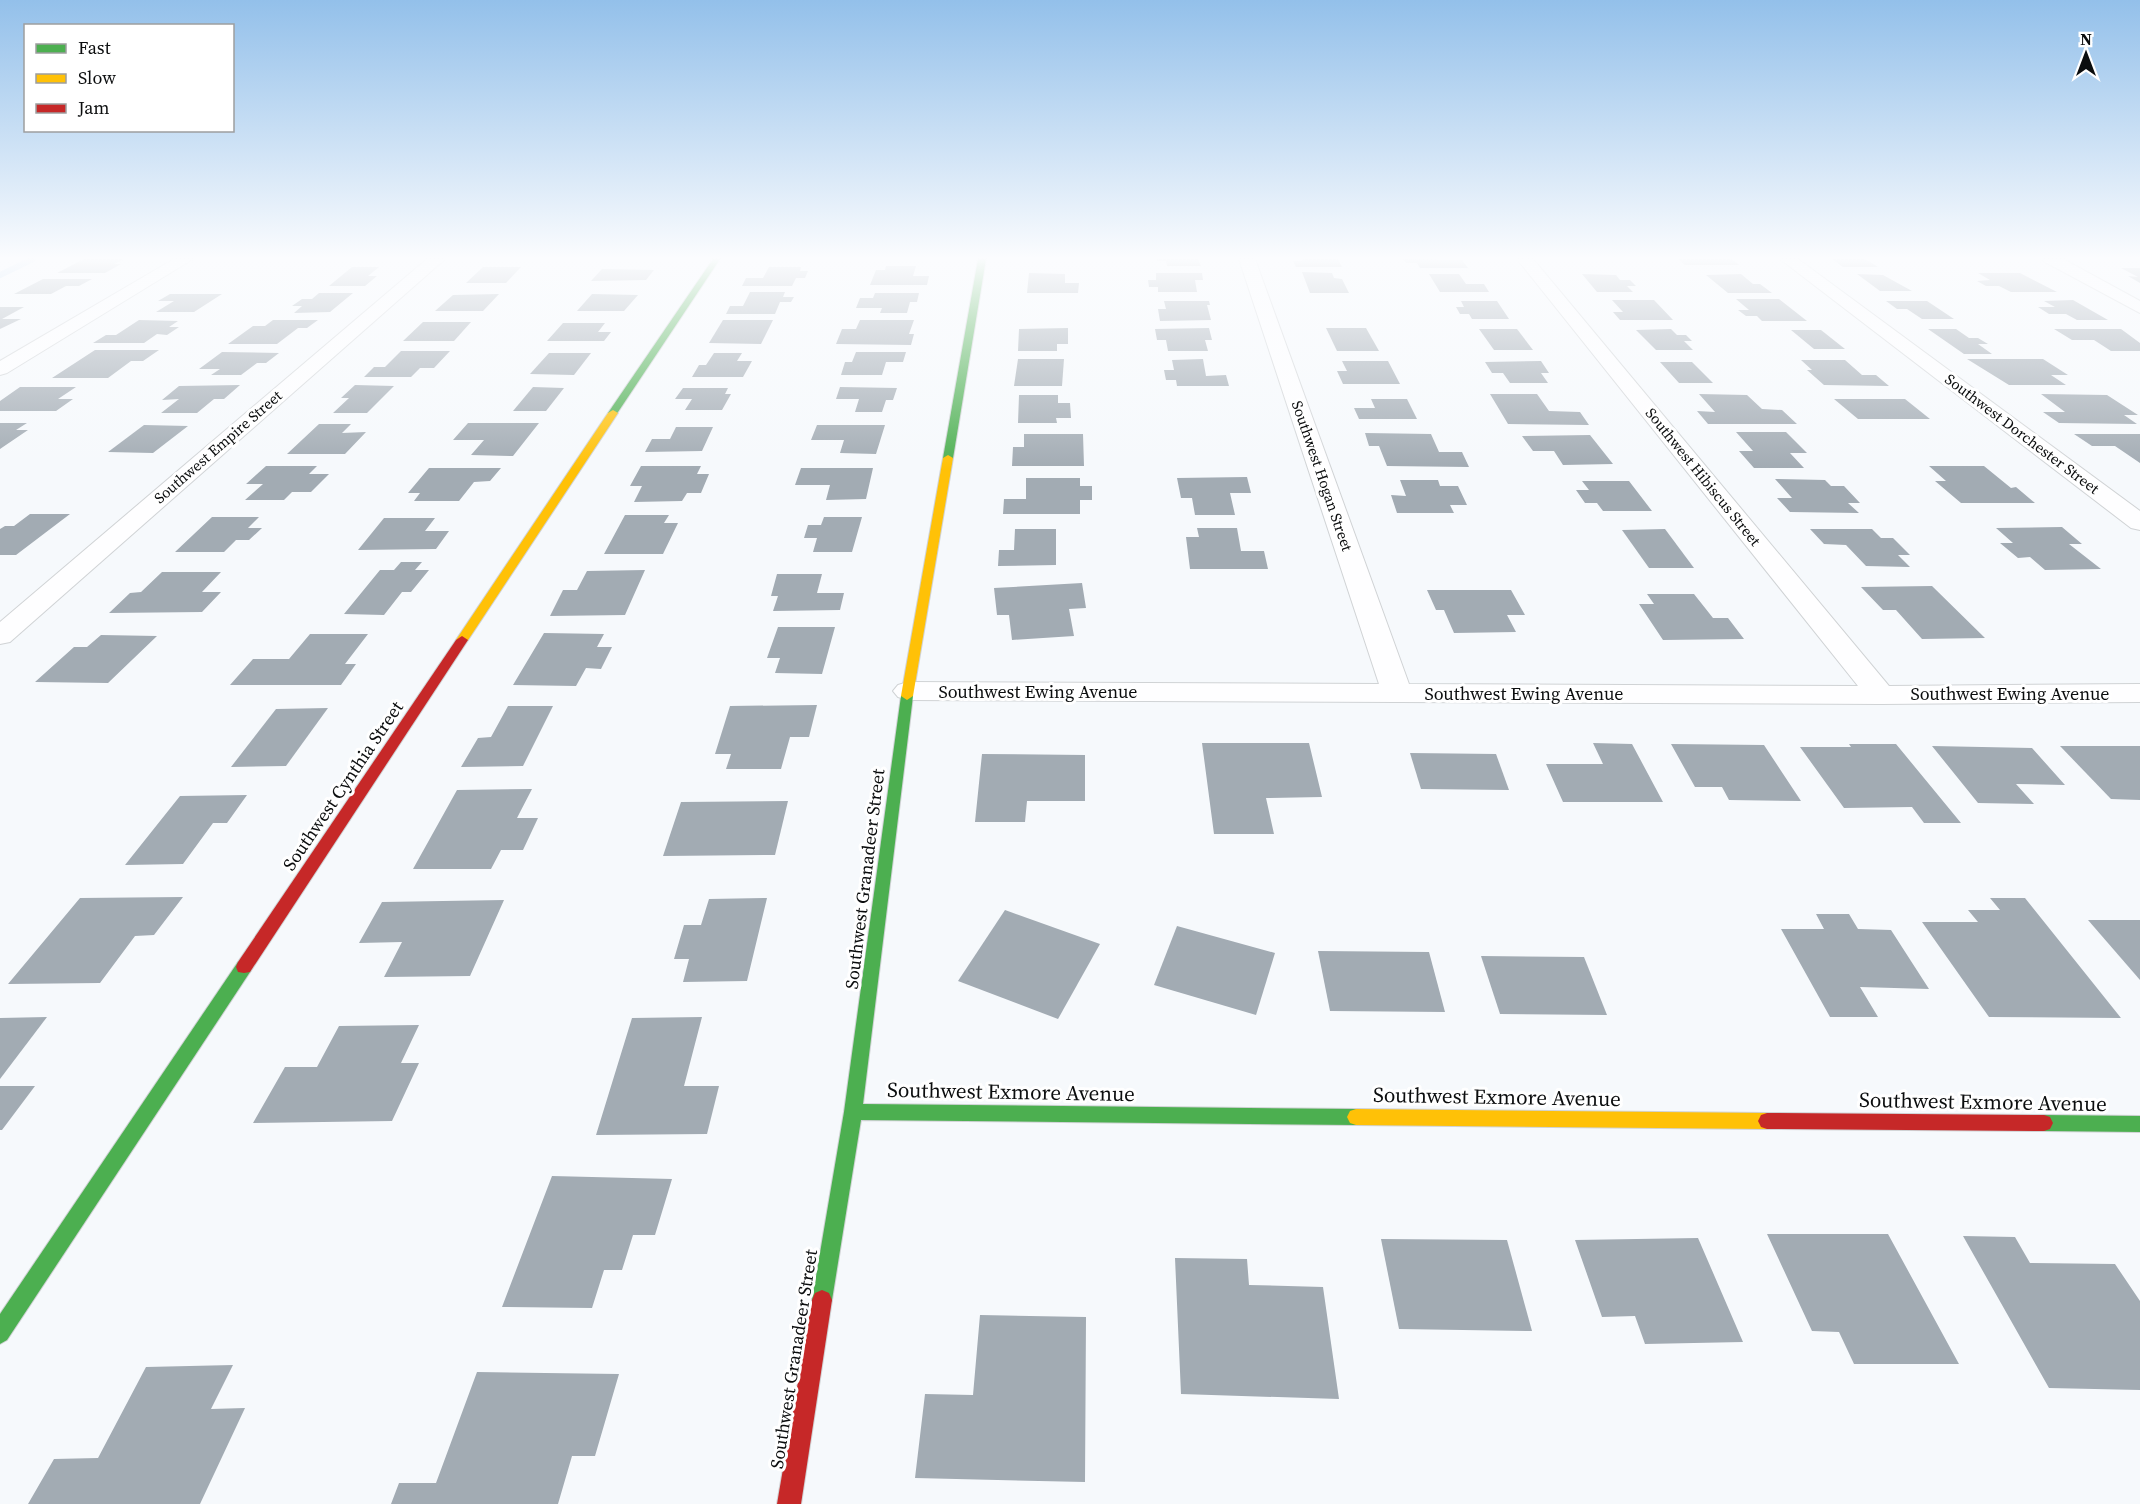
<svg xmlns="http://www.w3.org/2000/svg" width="2140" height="1504" font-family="'Source Serif 4',serif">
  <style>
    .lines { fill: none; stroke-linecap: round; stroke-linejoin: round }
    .stream { stroke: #b3d2ee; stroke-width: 6 }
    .building { fill: #a2abb3 }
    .street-casing { stroke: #d0d3d5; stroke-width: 2 }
    .fast-casing { stroke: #d0d3d5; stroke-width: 2 }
    .slow-casing { stroke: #d0d3d5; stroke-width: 2 }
    .jam-casing { stroke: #d0d3d5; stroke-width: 2 }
    .street { fill: #fefeff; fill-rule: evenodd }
    .fast { fill: #4caf50; fill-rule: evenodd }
    .slow { fill: #ffc107; fill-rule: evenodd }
    .jam { fill: #c62828; fill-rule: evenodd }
    .labels { text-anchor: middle; stroke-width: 6; stroke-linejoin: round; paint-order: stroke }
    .far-street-label { font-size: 15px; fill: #0b0d0e; stroke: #fff }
    .street-label { font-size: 18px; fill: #0b0d0e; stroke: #fff }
    .near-street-label { font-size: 21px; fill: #0b0d0e; stroke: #fff }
  </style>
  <rect width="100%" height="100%" fill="#f6f9fc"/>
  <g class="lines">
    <path class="stream" d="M0 275 33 259"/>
  </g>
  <g class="building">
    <path d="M84 259H125L114 264H121L105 273H57Z"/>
    <path d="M1157 259H1198L1201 266H1167L1166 261H1157Z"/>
    <path d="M1302 259H1338L1342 267H1296L1293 261H1303Z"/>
    <path d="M1403 259 1462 260 1468 268H1420L1417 263H1406Z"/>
    <path d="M1678 259H1732L1739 265H1685Z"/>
    <path d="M1832 259H1865L1878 267H1843Z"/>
    <path d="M886 266H916L913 276H929L927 285H870L876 270H885Z"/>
    <path d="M352 267H379L368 276H377L365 286H329Z"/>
    <path d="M483 267H521L506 283H466Z"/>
    <path d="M769 267H801L800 271H808L805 278H796L792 286H742L746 278H763Z"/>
    <path d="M2121 268H2140V283L2128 276 2138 277Z"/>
    <path d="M602 269 654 270 646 280 591 281Z"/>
    <path d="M1302 272 1332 273 1334 278 1342 279 1349 293H1310Z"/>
    <path d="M1029 273 1065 274V283H1079L1078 293H1027Z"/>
    <path d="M1156 273H1202L1203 280H1195L1197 292H1158V287H1149L1148 280H1156Z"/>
    <path d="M1978 273H2020L2057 292H2011L1999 286H1986L1977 281 1990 280Z"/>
    <path d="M1429 274H1459L1466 284H1484L1489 292H1440Z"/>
    <path d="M1582 274 1616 275 1620 280H1630L1636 286H1627L1633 292H1597Z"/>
    <path d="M1741 274 1753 284H1760L1772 293H1728L1706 275Z"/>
    <path d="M1857 274 1883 275 1912 291H1880Z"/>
    <path d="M43 279H92L79 286H66L51 294H14Z"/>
    <path d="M750 292H785L783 297H794L791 302H780L775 314H726L730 306H743Z"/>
    <path d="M319 293H353L330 312 294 313 302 306H292L302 299H312Z"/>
    <path d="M875 293H919L917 302H910L907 313H880L882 308H856L860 298H873Z"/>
    <path d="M170 294H222L194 312H156L174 301H158Z"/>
    <path d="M499 294 483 311H435L453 295Z"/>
    <path d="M592 294 638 295 624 311H577Z"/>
    <path d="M1736 299H1779L1807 321H1762L1757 316H1746L1738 310H1749Z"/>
    <path d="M1612 300H1654L1673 320H1620L1613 312H1623Z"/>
    <path d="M2073 300 2108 320H2077L2066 314H2049L2038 307H2055L2044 301Z"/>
    <path d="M1164 301H1209L1210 305H1207L1211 320 1160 321 1158 309H1166Z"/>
    <path d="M1461 301H1497L1509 319H1472L1469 314H1460L1456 307H1464Z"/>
    <path d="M1886 301H1927L1954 319H1922L1907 309H1897Z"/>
    <path d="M0 307H24L2 319H21L0 329Z"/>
    <path d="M139 320 178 321 169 327H179L167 335 157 334 144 343H93L106 335H116Z"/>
    <path d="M273 320H318L307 328H298L277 344H228L253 326H265Z"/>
    <path d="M723 320H773L761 344 709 343Z"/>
    <path d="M860 320H914L909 334H914L911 345 836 344 842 329H856Z"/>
    <path d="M423 322H471L454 341H403Z"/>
    <path d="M563 323H605L598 332H611L604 341H547Z"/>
    <path d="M1068 328V344H1057V351H1018L1019 329Z"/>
    <path d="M1209 328 1212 340H1205L1208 351H1168L1166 340H1157L1155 329Z"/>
    <path d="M1326 328H1366L1379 351H1337Z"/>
    <path d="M1479 329H1517L1533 350H1494Z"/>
    <path d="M1671 329 1677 335H1686L1692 341H1684L1693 350H1656L1636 330Z"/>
    <path d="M1928 329H1956L1969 338H1978L1988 344H1978L1992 354H1964Z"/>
    <path d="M2054 329H2121L2140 343V351H2111L2094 340H2072Z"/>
    <path d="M1791 330H1821L1845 349H1814Z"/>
    <path d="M95 350H159L143 361H131L108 378H52Z"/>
    <path d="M401 351H450L434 368H420L411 377H364L374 367H385Z"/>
    <path d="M222 352 279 353 266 363H257L241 375H211L220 369H199Z"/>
    <path d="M856 352H906L903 362H886L882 375H841L845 362H852Z"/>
    <path d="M549 353H591L574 375 530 374Z"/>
    <path d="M714 353H742L737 361H752L743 377H692L699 365H706Z"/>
    <path d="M1018 359H1064L1062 386H1014Z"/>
    <path d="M1203 359 1206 376 1226 375 1229 386H1177L1176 380H1166L1164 370H1174L1172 360Z"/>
    <path d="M1967 359H2043L2068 375H2051L2066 385H2009Z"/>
    <path d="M1801 360H1845L1862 375H1876L1889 386 1824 385 1807 370H1812Z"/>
    <path d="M1342 361H1388L1400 384H1343L1337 371H1347Z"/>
    <path d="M1541 361 1549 373H1541L1548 383H1510L1503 373H1492L1485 362Z"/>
    <path d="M1660 362H1692L1713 383H1679Z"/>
    <path d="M240 385 224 399H214L197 413H161L179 399 162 400 179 386Z"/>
    <path d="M355 385 394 386 367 413H333L349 398H341Z"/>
    <path d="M20 387H76L58 399H73L56 411H0V401Z"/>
    <path d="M533 387 564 388 546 411H513Z"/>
    <path d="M840 387 897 388 893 400H886L882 412H855L859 399H836Z"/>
    <path d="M683 388H728L725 394H731L722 410H685L692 399H675Z"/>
    <path d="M1490 394H1537L1549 411 1580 412 1589 425 1508 424Z"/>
    <path d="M1699 394 1747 395 1762 409 1782 410 1797 424H1708L1697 411 1715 412Z"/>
    <path d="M2041 394 2107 395 2138 415H2124L2137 424 2059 423 2043 412H2065Z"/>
    <path d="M1019 395H1058V403H1070L1071 418H1056L1057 423H1018Z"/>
    <path d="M1371 399H1407L1417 419H1359L1354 408H1375Z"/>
    <path d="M1834 399H1905L1930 419H1858Z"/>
    <path d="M0 423H27L16 430H28L0 449Z"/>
    <path d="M468 423H539L513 456 471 455 484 440H453Z"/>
    <path d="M319 424H351L342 433 366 432 345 454H287Z"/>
    <path d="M144 425 188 426 153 453 108 452Z"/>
    <path d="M817 425H885L876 454 840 453 844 440H811Z"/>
    <path d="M676 427H713L702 451 645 452 652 439H670Z"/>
    <path d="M1736 432H1786L1807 453H1790L1804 468H1754L1739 451H1753Z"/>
    <path d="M1365 433 1431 434 1439 452H1462L1469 467 1387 466 1379 446H1369Z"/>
    <path d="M1024 434H1083L1084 466H1012L1013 447H1024Z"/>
    <path d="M2074 434H2140V463L2115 446H2092Z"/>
    <path d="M1590 435 1613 464 1563 465 1554 451H1533L1522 436Z"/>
    <path d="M266 466H317L309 474H329L311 492H292L284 500H245L263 484H246Z"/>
    <path d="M641 466H701L697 474H709L701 493H687L682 501 634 502 642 486H630Z"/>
    <path d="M1929 466H1984L2011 488 2016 487 2035 503H1961L1935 481H1946Z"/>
    <path d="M429 468H501L490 481 474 482 459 501H414L420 493H408Z"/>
    <path d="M801 468H873L866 499 826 500 830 485H795Z"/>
    <path d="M1247 477 1251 493H1230L1235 515H1195L1192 498H1181L1177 478Z"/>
    <path d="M1026 478H1080V486H1092V500H1080V514H1003L1004 499H1026Z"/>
    <path d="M1775 479 1825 480 1831 486H1844L1860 503H1848L1859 513 1790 512 1777 498H1792Z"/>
    <path d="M1400 480H1438L1440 486H1458L1467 505H1450L1454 513H1397L1391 495 1406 496Z"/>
    <path d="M1582 481H1629L1652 511H1603L1597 503H1585L1576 490H1589Z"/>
    <path d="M30 514H70L16 555H0V529L5 526H14Z"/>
    <path d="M625 515H669L664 523H678L663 554H604Z"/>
    <path d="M212 517H259L248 528H262L249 540H236L224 552H175Z"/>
    <path d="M824 517H862L852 552H813L817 538H804L808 525H821Z"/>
    <path d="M384 518H435L425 531H449L436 549 358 550Z"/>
    <path d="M2062 527 2082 544H2069L2101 569 2045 570 2030 557 2018 558 2000 543H2013L1996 528Z"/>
    <path d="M1197 528H1237L1241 551H1264L1268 569H1190L1186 537H1199Z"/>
    <path d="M1015 529H1056V565L998 566 999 550H1014Z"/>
    <path d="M1665 529 1694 568H1649L1622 530Z"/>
    <path d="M1810 529H1872L1881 538H1893L1910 555H1898L1910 567 1866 566 1846 545 1824 544Z"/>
    <path d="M401 562H422L415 570H429L411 592H402L384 615 344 614 380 570H394Z"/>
    <path d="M645 570 625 615 550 616 563 590H577L587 571Z"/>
    <path d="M162 572H221L202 592H221L202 612 109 613 130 593 141 592Z"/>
    <path d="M777 574H822L817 593H844L840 610 773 611 778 596H771Z"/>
    <path d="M1082 583 1086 608 1069 609 1074 636 1012 640 1009 615H997L994 588Z"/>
    <path d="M1932 586 1985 638 1922 639 1896 610H1883L1861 587Z"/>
    <path d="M1427 590H1511L1525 615H1507L1516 632 1454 633 1444 610H1436Z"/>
    <path d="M1647 594H1694L1713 618H1728L1744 639 1663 640 1639 604H1654Z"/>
    <path d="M778 627H835L822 674 775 673 780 658H767Z"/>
    <path d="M544 633 604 634 597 647H612L601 669 586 668 576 686 513 685Z"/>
    <path d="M310 634H368L345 664H356L341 685H230L253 659H289Z"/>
    <path d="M101 635 157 636 108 683 35 682 74 647H87Z"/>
    <path d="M817 705 809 737H790L781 769H726L731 754H715L730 706Z"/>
    <path d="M508 706H553L523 766 461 767 478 738 491 737Z"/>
    <path d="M328 708 286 766 231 767 276 709Z"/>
    <path d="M1202 743H1309L1322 797 1266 798 1274 834H1214Z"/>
    <path d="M1593 743 1632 744 1663 802H1563L1546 764H1603Z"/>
    <path d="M1671 744 1764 745 1801 801 1729 800 1722 787H1695Z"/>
    <path d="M1849 744H1896L1961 823H1924L1912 807 1844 808 1800 747H1851Z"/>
    <path d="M1932 746 2032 748 2065 785 2016 784 2034 804 1978 803Z"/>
    <path d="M2060 746H2140V800L2111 799Z"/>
    <path d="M1410 753 1496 754 1509 790 1421 789Z"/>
    <path d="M982 754 1085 755V801H1027L1025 822H975Z"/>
    <path d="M532 789 517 818H538L523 850H501L491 869H413L457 790Z"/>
    <path d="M247 795 227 823H213L183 864 125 865 180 796Z"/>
    <path d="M788 801 775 855 663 856 681 802Z"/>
    <path d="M183 897 154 935 135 936 100 983 8 984 80 898Z"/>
    <path d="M767 898 747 981 683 982 689 959H674L684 925H701L709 899Z"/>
    <path d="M1990 898H2025L2121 1018 1989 1017 1922 922H1978L1968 910H2000Z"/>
    <path d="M504 900 470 976 384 977 402 942 359 943 382 902Z"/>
    <path d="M1005 910 1100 944 1058 1019 958 981Z"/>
    <path d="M1816 914H1849L1858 929 1891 930 1929 989 1860 987 1878 1017H1830L1781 929H1824Z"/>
    <path d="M2088 920H2140V980Z"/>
    <path d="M1177 926 1275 953 1256 1015 1154 985Z"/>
    <path d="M1318 951 1429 952 1445 1012 1330 1011Z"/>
    <path d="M1481 956 1584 957 1607 1015 1500 1014Z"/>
    <path d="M47 1017 0 1079V1018Z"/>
    <path d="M702 1017 684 1086H719L707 1134 596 1135 632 1018Z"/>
    <path d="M419 1025 401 1063H419L392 1121 253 1123 285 1067H317L339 1026Z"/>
    <path d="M0 1086H35L2 1130H0Z"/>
    <path d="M552 1176 672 1179 655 1235H633L622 1270H604L592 1308 502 1307Z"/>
    <path d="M1767 1234H1888L1959 1364H1854L1839 1332 1812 1331Z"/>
    <path d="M1963 1236 2015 1237 2030 1263 2115 1264 2140 1301V1390L2049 1388Z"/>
    <path d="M1698 1238 1743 1342 1645 1344 1635 1316 1602 1317 1575 1240Z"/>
    <path d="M1381 1239 1507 1240 1532 1331 1399 1329Z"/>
    <path d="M1175 1258 1247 1259 1249 1285 1323 1287 1339 1399 1181 1394Z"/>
    <path d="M980 1315 1086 1317 1085 1482 915 1478 925 1394 973 1395Z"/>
    <path d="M233 1365 211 1409 245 1408 200 1504H28L54 1459 98 1458 146 1367Z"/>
    <path d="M477 1372 619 1374 595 1456H572L558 1504H391L399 1483H436Z"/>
  </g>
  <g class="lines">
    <g class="street-casing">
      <g id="street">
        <path d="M174 259H193L7 373 0 375V361Z"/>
        <path d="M427 259H445L10 642 0 644V622Z"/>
        <path d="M1239 259H1255L1409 684 1858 686 1517 259H1533L1889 686 2140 684V702L1881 704 908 700 898 697 893 691 898 685 908 682 1379 684Z"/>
        <path d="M1780 259H1798L2140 511V530L2131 528Z"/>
        <path d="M2043 259H2063L2140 301V313L2045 262Z"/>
      </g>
    </g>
    <g class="fast-casing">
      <g id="fast">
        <path d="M713 259H720L616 415H610L608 413Z"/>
        <path d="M978 259H986L953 458 948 461 943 458Z"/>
        <path d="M907 692 913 696 863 1104 1356 1109 1362 1111 1365 1117 1362 1123 1356 1125 861 1120 832 1300 829 1307 822 1310 815 1307 812 1300 844 1112 901 696Z"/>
        <path d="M244 961 250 962 252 967 250 972 7 1340 0 1344V1314L238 962Z"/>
        <path d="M2044 1115 2140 1116V1132L2044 1131 2038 1129 2035 1123 2038 1117Z"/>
      </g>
    </g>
    <g class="slow-casing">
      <g id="slow">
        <path d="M613 410 618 413 468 640 462 644 458 643 456 640 608 413Z"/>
        <path d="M948 455 953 458 913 696 907 700 901 696 943 458Z"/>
        <path d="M1356 1109 1767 1113 1773 1115 1776 1121 1773 1127 1767 1129 1356 1125 1350 1123 1347 1117 1350 1111Z"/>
      </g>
    </g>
    <g class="jam-casing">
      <g id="jam">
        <path d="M462 636 468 640 250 972 244 973 238 972 236 967 238 962 456 640Z"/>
        <path d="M1767 1113 2044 1115 2050 1117 2053 1123 2050 1129 2044 1131 1767 1129 1761 1127 1758 1121 1761 1115Z"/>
        <path d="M822 1290 829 1293 832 1300 801 1504H777L812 1300 815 1293Z"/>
      </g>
    </g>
    <use href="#street" class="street"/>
    <use href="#fast" class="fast"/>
    <use href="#slow" class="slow"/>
    <use href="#jam" class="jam"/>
  </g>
  <linearGradient id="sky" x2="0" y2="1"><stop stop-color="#93c0ea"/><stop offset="0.55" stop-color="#fbfcfe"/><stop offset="1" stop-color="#fbfcfe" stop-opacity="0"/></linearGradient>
  <rect width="2140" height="469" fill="url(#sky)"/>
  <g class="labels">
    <g class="far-street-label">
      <text transform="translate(2022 434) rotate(37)" y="5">Southwest Dorchester Street</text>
      <text transform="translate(218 447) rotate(-41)" y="5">Southwest Empire Street</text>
      <text transform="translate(1322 476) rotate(71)" y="5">Southwest Hogan Street</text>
      <text transform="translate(1703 477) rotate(51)" y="5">Southwest Hibiscus Street</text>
    </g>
    <g class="street-label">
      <text x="1038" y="698">Southwest Ewing Avenue</text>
      <text x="1524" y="700">Southwest Ewing Avenue</text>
      <text x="2010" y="700">Southwest Ewing Avenue</text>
      <text transform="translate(343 786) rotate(-56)" y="6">Southwest Cynthia Street</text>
      <text transform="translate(865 879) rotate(-83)" y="6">Southwest Granadeer Street</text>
      <text transform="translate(794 1359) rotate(-81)" y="6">Southwest Granadeer Street</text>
    </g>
    <g class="near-street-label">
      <text transform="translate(1011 1092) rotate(1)" y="7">Southwest Exmore Avenue</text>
      <text transform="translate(1497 1097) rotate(1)" y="7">Southwest Exmore Avenue</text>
      <text transform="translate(1983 1102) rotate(1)" y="7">Southwest Exmore Avenue</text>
    </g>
  </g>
  <rect x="24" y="24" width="210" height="108" fill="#ffffff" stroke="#9d9e9f" stroke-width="1.5"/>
  <rect x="36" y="44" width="30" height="9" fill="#4caf50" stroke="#9d9e9f" stroke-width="1.5"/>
  <text x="78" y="54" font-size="18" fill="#0b0d0e">Fast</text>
  <rect x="36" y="74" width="30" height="9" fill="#ffc107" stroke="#9d9e9f" stroke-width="1.5"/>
  <text x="78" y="84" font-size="18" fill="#0b0d0e">Slow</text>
  <rect x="36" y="104" width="30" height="9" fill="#c62828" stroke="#9d9e9f" stroke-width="1.5"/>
  <text x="78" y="114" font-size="18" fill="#0b0d0e">Jam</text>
  <g transform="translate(2086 54)" stroke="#ffffff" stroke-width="4.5" paint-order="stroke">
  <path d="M0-4.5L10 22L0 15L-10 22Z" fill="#0b0d0e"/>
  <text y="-9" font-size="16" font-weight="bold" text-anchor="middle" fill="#0b0d0e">N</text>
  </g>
</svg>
